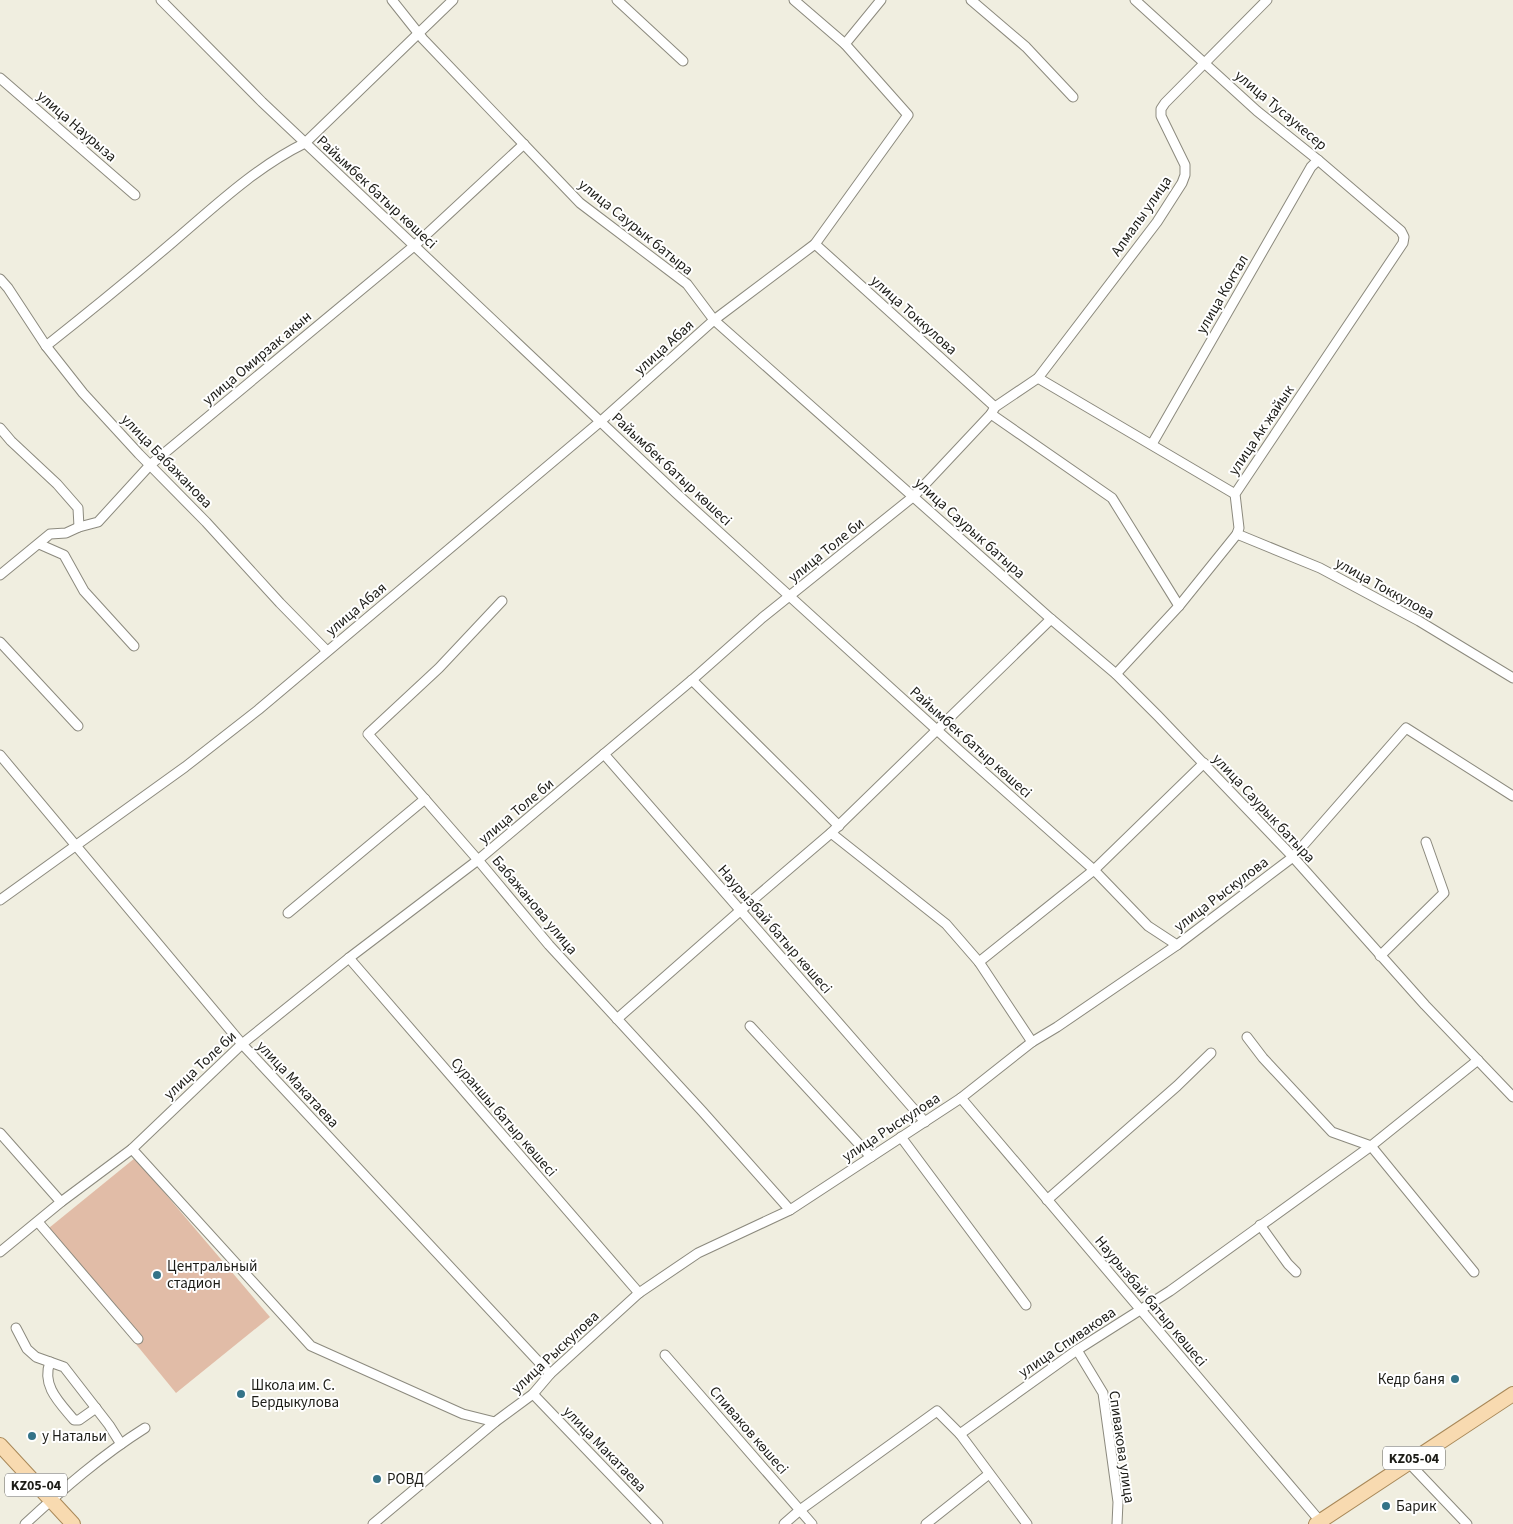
<svg xmlns="http://www.w3.org/2000/svg" width="1513" height="1524" font-family="'Source Sans 3',sans-serif">
  <style>
    .green { fill: #e1bca7 }
    .lines { fill: none; stroke-linecap: round; stroke-linejoin: round }
    .street-casing { stroke: #8c8a7e; stroke-width: 11 }
    .primary-casing { stroke: #a88858; stroke-width: 16 }
    .street { stroke: #fff; stroke-width: 9 }
    .primary { stroke: #f8dab0; stroke-width: 14 }
    .poi-dot { fill: #347388; stroke: #fff; stroke-width: 2 }
    .labels { text-anchor: middle; stroke-width: 4; stroke-linejoin: round; paint-order: stroke }
    .shield { fill: #fff; stroke: #60605d; stroke-width: 1 }
    .shield-label { font-size: 14px; font-weight: bold; fill: #1c1c17 }
    .street-label { font-size: 15px; fill: #1c1c17; stroke: #fff }
    .poi-label { font-size: 15px; fill: #1c1c17; stroke: #fff; text-anchor: start }
  </style>
  <rect width="100%" height="100%" fill="#f0eee0"/>
  <path class="green" d="M135 1158 270 1317 176 1393 44 1232Z"/>
  <g class="lines">
    <g class="street-casing">
      <g id="street">
        <path d="M161 0 262 102 676 493 960 751 1094 870 1148 926 1177 945"/>
        <path d="M392 0 423 39 580 203 687 284 714 320 1051 619 1116 674 1158 716 1293 857 1425 1005 1513 1097"/>
        <path d="M617 0 683 61"/>
        <path d="M794 0 845 44"/>
        <path d="M971 0 1026 47 1073 97"/>
        <path d="M0 78 135 195"/>
        <path d="M815 244 995 407"/>
        <path d="M0 279 8 288 46 346 83 393 139 454 206 522 280 603 327 651"/>
        <path d="M46 346C89 312 132 277 174 241 215 206 256 167 305 143L453 0"/>
        <path d="M1038 378 1235 494"/>
        <path d="M991 414 1112 498 1179 606"/>
        <path d="M0 428 11 441 57 484 78 508 79 527"/>
        <path d="M1152 444 1311 167 1318 160"/>
        <path d="M1237 534 1320 568 1419 621 1513 678"/>
        <path d="M39 544 64 555 84 591 134 646"/>
        <path d="M0 575 50 534 66 533 79 527 98 522 150 465 414 246 524 144"/>
        <path d="M502 601 439 668 368 734 478 860 549 945 702 1111 790 1210"/>
        <path d="M0 642 78 726"/>
        <path d="M1116 674 1179 606 1237 534 1239 528 1235 494 1403 243 1404 237 1401 231 1318 160 1257 111 1135 0"/>
        <path d="M692 680 839 826"/>
        <path d="M604 754 925 1122"/>
        <path d="M0 755 242 1044 550 1374"/>
        <path d="M831 833 946 924 979 962 1032 1042"/>
        <path d="M0 900 185 767 258 710 601 421 714 320 815 244 908 115 845 44 881 0"/>
        <path d="M288 913 425 799"/>
        <path d="M1380 956 1444 893 1426 842"/>
        <path d="M349 958 639 1293"/>
        <path d="M979 962 1094 870 1204 763"/>
        <path d="M617 1019 741 910 831 833 1051 619"/>
        <path d="M750 1026 871 1157"/>
        <path d="M1247 1037 1263 1058 1332 1132 1371 1146 1478 1060"/>
        <path d="M961 1098 1320 1521"/>
        <path d="M0 1133 61 1202"/>
        <path d="M901 1137 1026 1305"/>
        <path d="M132 1149 311 1346 463 1414 495 1422"/>
        <path d="M1047 1200 1177 1086 1211 1053"/>
        <path d="M38 1222 138 1339"/>
        <path d="M1260 1225 1288 1264 1296 1272"/>
        <path d="M0 1252 61 1202 132 1149 242 1044 349 958 478 860 692 680 762 618 914 496 991 414 995 407 1038 378 1157 222 1182 183 1185 175V165L1161 116V109L1165 103 1267 0"/>
        <path d="M16 1328 27 1349 36 1357 64 1367 109 1425 121 1444"/>
        <path d="M1077 1350 1103 1393 1118 1502 1117 1524"/>
        <path d="M665 1355 812 1524"/>
        <path d="M50 1362C41 1386 60 1403 74 1420H79L96 1408"/>
        <path d="M533 1394 658 1524"/>
        <path d="M960 1434 1027 1524"/>
        <path d="M1408 1462 1467 1524"/>
        <path d="M25 1524C63 1489 102 1455 145 1428"/>
        <path d="M373 1524 495 1422 533 1394 550 1374 639 1293 698 1253 790 1210 961 1098 1032 1042 1057 1027 1177 945 1293 857 1406 728 1513 796"/>
        <path d="M784 1524 800 1510 937 1411 960 1434 1077 1350 1170 1291 1371 1146 1474 1272"/>
        <path d="M926 1524 989 1474"/>
      </g>
    </g>
    <g class="primary-casing">
      <g id="primary">
        <path d="M0 1445 73 1524"/>
        <path d="M1316 1524 1513 1394"/>
      </g>
    </g>
    <use href="#street" class="street"/>
    <use href="#primary" class="primary"/>
  </g>
  <g class="poi-dot">
    <circle cx="157" cy="1275" r="5"/>
    <circle cx="1455" cy="1379" r="5"/>
    <circle cx="241" cy="1394" r="5"/>
    <circle cx="32" cy="1436" r="5"/>
    <circle cx="377" cy="1479" r="5"/>
    <circle cx="1386" cy="1506" r="5"/>
  </g>
  <g class="labels">
    <g class="shield">
      <rect x="1383" y="1446.5" width="62" height="23" rx="4"/>
      <rect x="5" y="1473.5" width="62" height="23" rx="4"/>
    </g>
    <g class="shield-label">
      <text x="1414" y="1463">KZ05-04</text>
      <text x="36" y="1490">KZ05-04</text>
    </g>
    <g class="street-label">
      <text transform="translate(1281 110) rotate(40)" y="5">улица Тусаукесер</text>
      <text transform="translate(77 126) rotate(41)" y="5">улица Наурыза</text>
      <text transform="translate(377 192) rotate(43)" y="5">Райымбек батыр көшесі</text>
      <text transform="translate(1141 216) rotate(-55)" y="5">Алмалы улица</text>
      <text transform="translate(636 227) rotate(39)" y="5">улица Саурык батыра</text>
      <text transform="translate(1222 294) rotate(-60)" y="5">улица Коктал</text>
      <text transform="translate(914 315) rotate(42)" y="5">улица Токкулова</text>
      <text transform="translate(664 347) rotate(-42)" y="5">улица Абая</text>
      <text transform="translate(257 358) rotate(-40)" y="5">улица Омирзак акын</text>
      <text transform="translate(1261 430) rotate(-56)" y="5">улица Ак жайык</text>
      <text transform="translate(167 461) rotate(46)" y="5">улица Бабажанова</text>
      <text transform="translate(672 469) rotate(43)" y="5">Райымбек батыр көшесі</text>
      <text transform="translate(970 528) rotate(42)" y="5">улица Саурык батыра</text>
      <text transform="translate(826 550) rotate(-39)" y="5">улица Толе би</text>
      <text transform="translate(1385 588) rotate(29)" y="5">улица Токкулова</text>
      <text transform="translate(356 609) rotate(-40)" y="5">улица Абая</text>
      <text transform="translate(971 742) rotate(42)" y="5">Райымбек батыр көшесі</text>
      <text transform="translate(1264 808) rotate(47)" y="5">улица Саурык батыра</text>
      <text transform="translate(516 811) rotate(-40)" y="5">улица Толе би</text>
      <text transform="translate(1221 894) rotate(-37)" y="5">улица Рыскулова</text>
      <text transform="translate(535 905) rotate(50)" y="5">Бабажанова улица</text>
      <text transform="translate(775 929) rotate(49)" y="5">Наурызбай батыр көшесі</text>
      <text transform="translate(200 1065) rotate(-43)" y="5">улица Толе би</text>
      <text transform="translate(298 1084) rotate(47)" y="5">улица Макатаева</text>
      <text transform="translate(504 1117) rotate(49)" y="5">Сураншы батыр көшесі</text>
      <text transform="translate(891 1127) rotate(-33)" y="5">улица Рыскулова</text>
      <text transform="translate(1151 1301) rotate(50)" y="5">Наурызбай батыр көшесі</text>
      <text transform="translate(1067 1342) rotate(-34)" y="5">улица Спивакова</text>
      <text transform="translate(555 1352) rotate(-43)" y="5">улица Рыскулова</text>
      <text transform="translate(749 1430) rotate(49)" y="5">Спиваков көшесі</text>
      <text transform="translate(1122 1447) rotate(82)" y="5">Спивакова улица</text>
      <text transform="translate(605 1449) rotate(46)" y="5">улица Макатаева</text>
    </g>
    <g class="poi-label">
      <text x="167" y="1271">Центральный<tspan x="167" dy="17">стадион</tspan></text>
      <text x="1445" y="1384" text-anchor="end">Кедр баня</text>
      <text x="251" y="1390">Школа им. С.<tspan x="251" dy="17">Бердыкулова</tspan></text>
      <text x="42" y="1441">у Натальи</text>
      <text x="387" y="1484">РОВД</text>
      <text x="1396" y="1511">Барик</text>
    </g>
  </g>
</svg>
